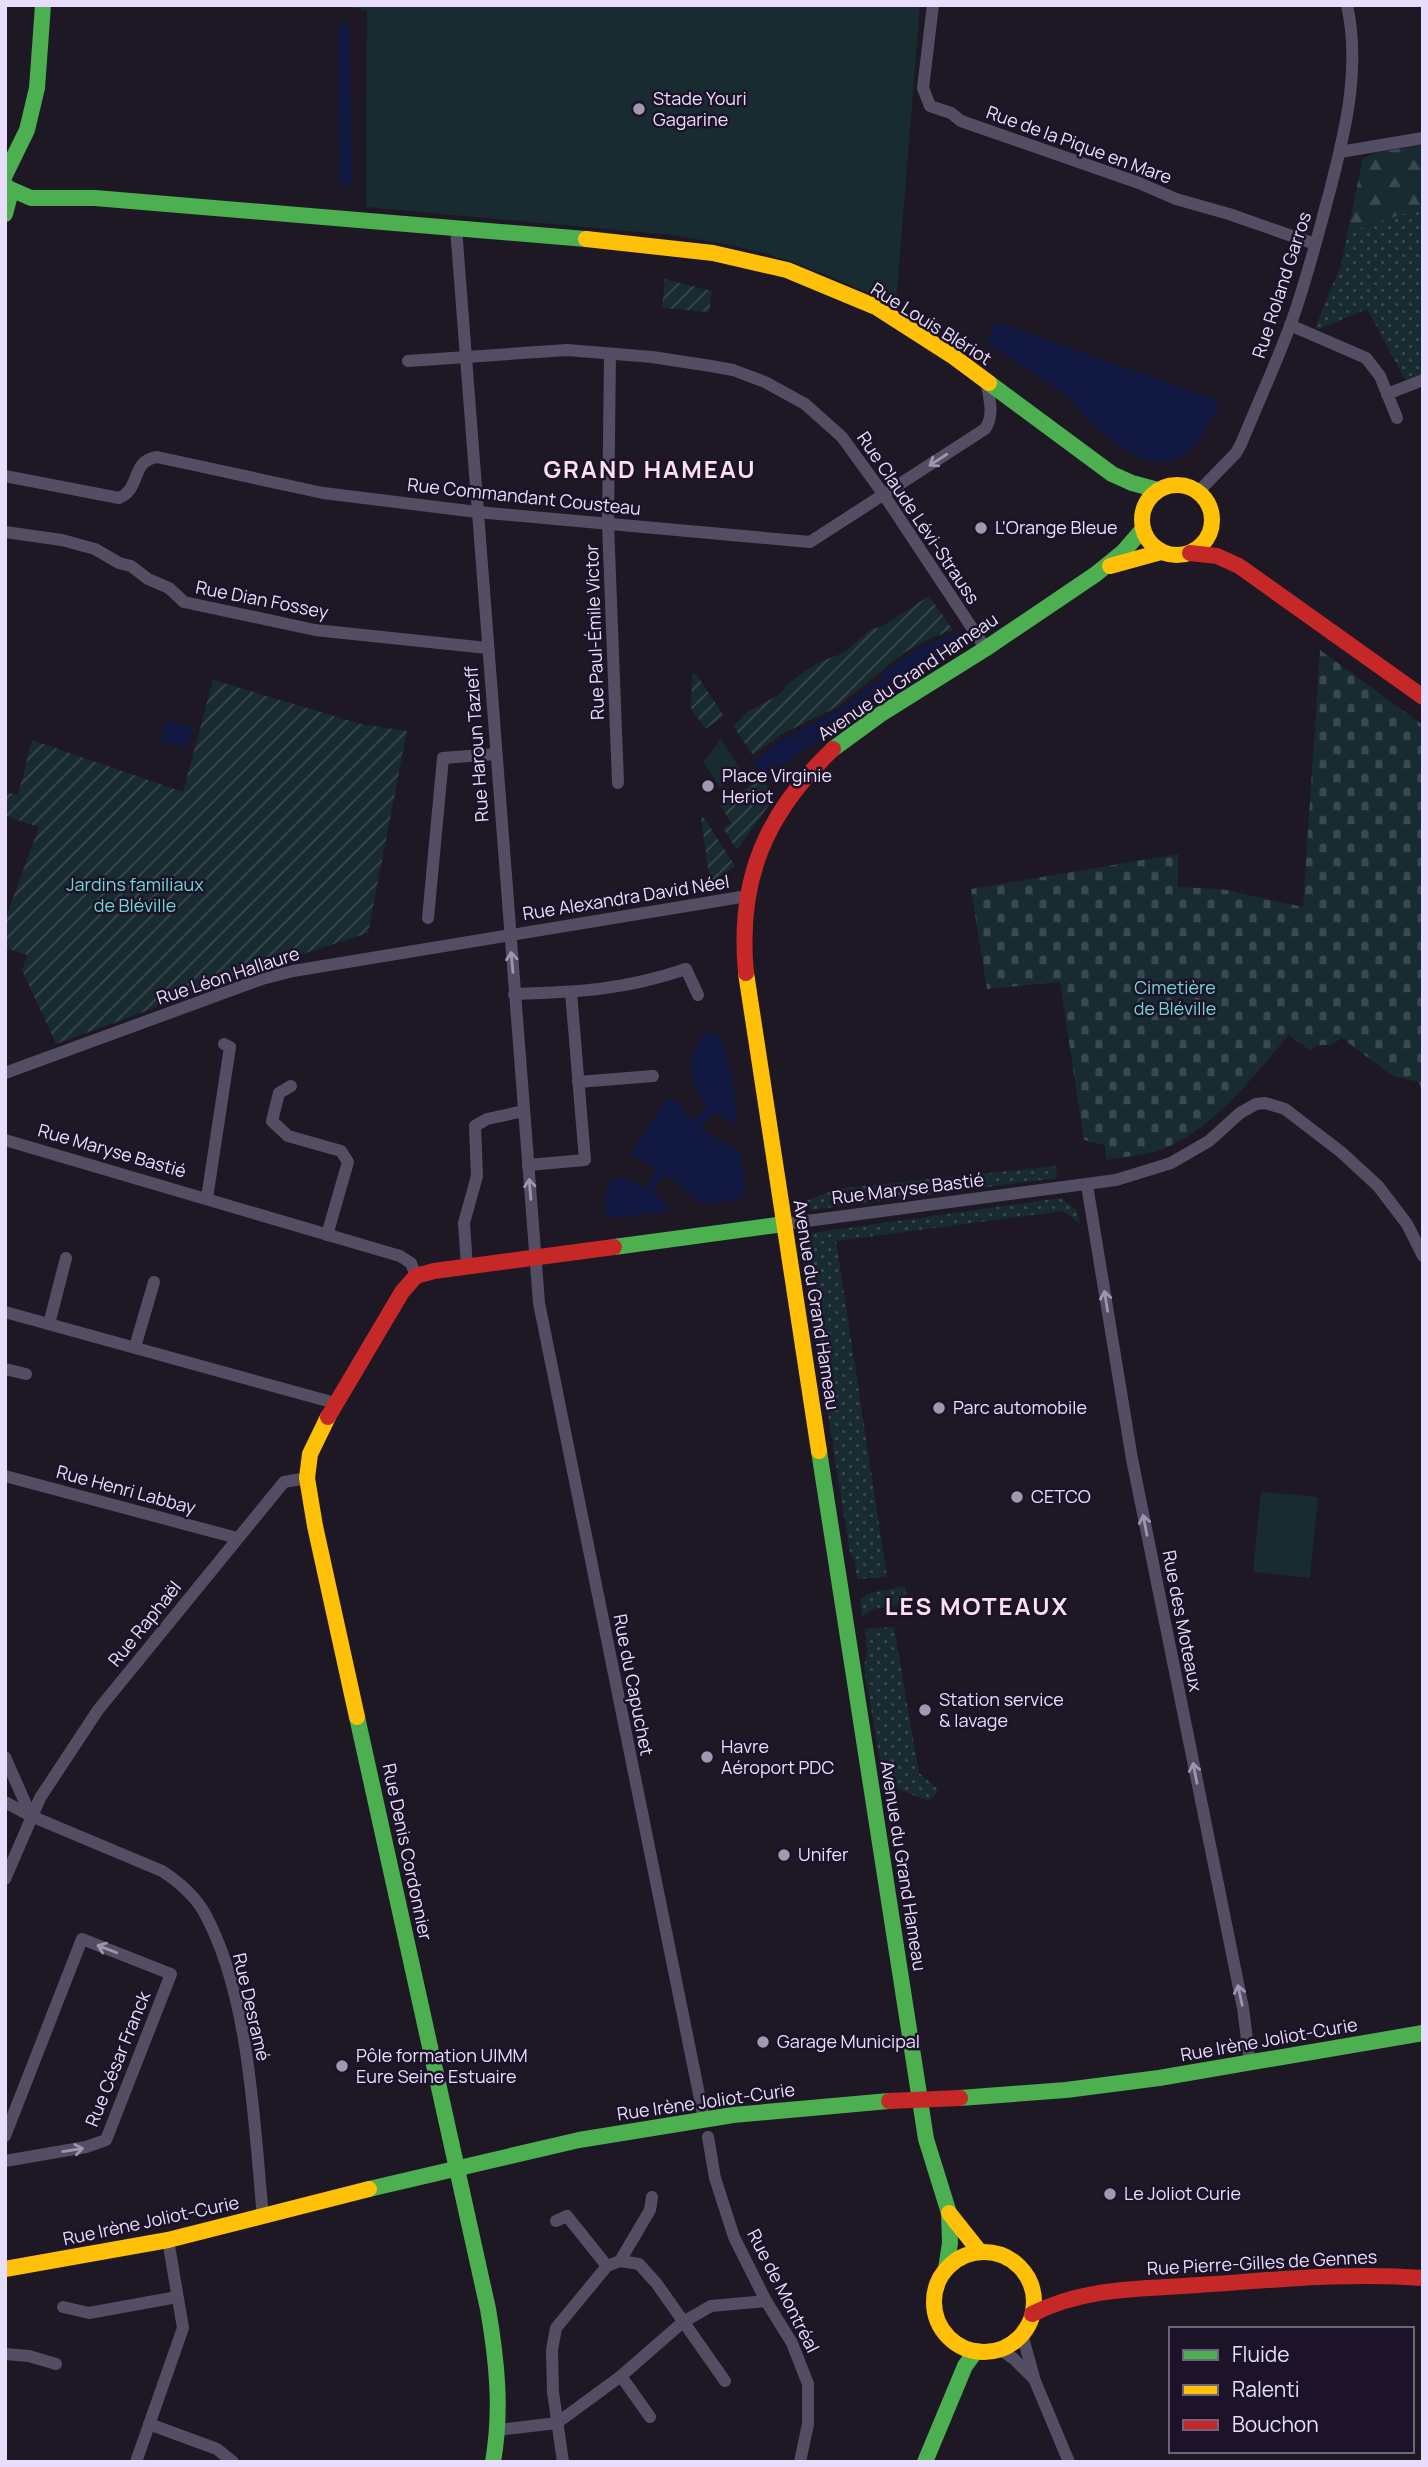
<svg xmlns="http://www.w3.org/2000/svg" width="1428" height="2467" font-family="Manrope,sans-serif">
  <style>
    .grass { fill: url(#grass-dots) }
    .forest { fill: url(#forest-firs) }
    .cemetery { fill: url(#cemetery-stones) }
    .park { fill: #182b31 }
    .garden { fill: url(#garden-furrows) }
    .water { fill: #111842 }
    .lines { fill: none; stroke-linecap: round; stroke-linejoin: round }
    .street { stroke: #544e64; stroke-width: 12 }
    .fast { stroke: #4caf50; stroke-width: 16 }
    .slow { stroke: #ffc107; stroke-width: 16 }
    .jam { stroke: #c62828; stroke-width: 16 }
    .jam-bridge { stroke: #c62828; stroke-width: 16 }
    .oneway { stroke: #9e96b0 }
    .poi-dot { fill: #a199b0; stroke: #1c1329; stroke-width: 2.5 }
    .labels { text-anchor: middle; stroke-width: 5; stroke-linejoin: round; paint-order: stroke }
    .poi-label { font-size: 18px; fill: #e8defc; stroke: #1c1329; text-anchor: start }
    .street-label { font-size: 18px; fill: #e8defc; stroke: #1c1329 }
    .park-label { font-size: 18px; fill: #6fd7d3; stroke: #1c1329 }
    .district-label { font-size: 24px; font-weight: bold; letter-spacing: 2px; fill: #fce0ec; stroke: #1c1329 }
  </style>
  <defs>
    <pattern id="grass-dots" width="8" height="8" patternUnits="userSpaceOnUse" patternTransform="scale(1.75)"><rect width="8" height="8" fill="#182b31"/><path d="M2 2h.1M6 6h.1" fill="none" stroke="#3a4950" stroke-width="1.8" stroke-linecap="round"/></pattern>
    <pattern id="forest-firs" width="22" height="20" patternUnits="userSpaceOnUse" patternTransform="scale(1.75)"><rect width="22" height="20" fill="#182b31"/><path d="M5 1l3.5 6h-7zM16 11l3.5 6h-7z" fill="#3a4950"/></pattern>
    <pattern id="cemetery-stones" width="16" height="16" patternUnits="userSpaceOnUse" patternTransform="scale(1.75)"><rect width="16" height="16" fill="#182b31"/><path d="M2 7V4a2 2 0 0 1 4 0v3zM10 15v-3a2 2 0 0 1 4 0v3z" fill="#3a4950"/></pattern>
    <pattern id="garden-furrows" width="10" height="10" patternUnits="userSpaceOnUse" patternTransform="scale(1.75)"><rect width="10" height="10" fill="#182b31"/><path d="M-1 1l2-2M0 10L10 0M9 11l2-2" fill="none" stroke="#3a4950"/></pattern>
  </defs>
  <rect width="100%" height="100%" fill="#1d1824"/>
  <g class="grass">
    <path d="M1423 207V376L1406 381 1367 309 1319 329 1315 328 1341 265 1348 230H1355Z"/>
    <path d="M1056 1166 1057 1178 811 1210 806 1201 835 1189Z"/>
    <path d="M1061 1198 1077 1210 1080 1224 1063 1211 836 1241 887 1577 857 1579 855 1562 850 1553 804 1263 812 1233Z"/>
    <path d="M905 1586 909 1609 906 1610 899 1604 873 1609 862 1617 860 1600 867 1594Z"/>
    <path d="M894 1627 919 1773 938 1789 934 1796 929 1801 884 1784 864 1668 867 1651 865 1629Z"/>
  </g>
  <path class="forest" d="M1423 145V207L1355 230H1348L1363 158 1379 152Z"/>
  <path class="cemetery" d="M1320 650 1423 725V1095L1419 1082 1393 1076 1342 1038 1331 1045H1316L1311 1051 1289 1035C1253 1076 1220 1122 1170 1146 1152 1155 1126 1156 1106 1160L1105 1145 1084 1140 1060 982 987 989 971 889 1178 854V887L1221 889 1303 907Z"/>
  <g class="park">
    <path d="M342 5H920L896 304C851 286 806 264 759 252 731 245 702 240 673 235L366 207 367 11Z"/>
    <path d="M721 739 742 772 720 788 703 762Z"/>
    <path d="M1261 1492 1318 1497 1310 1578 1253 1572Z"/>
  </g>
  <g class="garden">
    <path d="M665 279 712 291 709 312 662 308Z"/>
    <path d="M929 596 953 630 933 637 905 652 837 707 782 734 753 755 733 726 747 712 779 695 788 684 804 672 822 661 844 653 871 629 881 627Z"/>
    <path d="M692 674H696L724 716 705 729 691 708Z"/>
    <path d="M213 680 361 724 407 731 368 933 296 956 56 1044 22 970 27 955 5 948V920L39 827 5 816V792L18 795 32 740 183 792Z"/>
    <path d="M762 778 773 795 766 800 769 805 737 850 723 828 731 823 720 805Z"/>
    <path d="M703 816 735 866 710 883 701 818Z"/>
  </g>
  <g class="water">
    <path d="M344 22 349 24 350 29 352 182 347 186 342 185 339 182 338 29Z"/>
    <path d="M996 322 1219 401C1198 459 1164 484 1110 439 1095 427 1082 417 1073 400L986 342Z"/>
    <path d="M959 632 966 643 763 777 754 762 786 736 788 739 798 734 796 731C826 720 850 704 872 683L875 685 883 678 881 675C905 655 930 641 959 632Z"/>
    <path d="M166 721 192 727 187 747 161 741Z"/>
    <path d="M708 1032C713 1033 715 1032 718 1036 730 1050 737 1108 738 1126L716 1113 700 1126 711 1136 740 1151 746 1185 739 1197 734 1200 711 1204 697 1202 681 1185 665 1175 656 1185 654 1192 668 1206 665 1212 607 1218 605 1197 610 1181 620 1177 647 1189 656 1169 630 1154 664 1102 669 1099 677 1101 693 1121 707 1107C693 1087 684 1068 697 1044 701 1038 701 1035 708 1032Z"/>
  </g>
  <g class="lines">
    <g class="street">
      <path d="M933 5 923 88 930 106 951 113 961 121 1139 183 1176 199 1229 214 1315 244"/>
      <path d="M1340 152 1423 138"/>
      <path d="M456 228 539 1303 704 2119"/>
      <path d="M1290 325 1366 358 1380 376 1397 418"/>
      <path d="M610 354 608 524 618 783"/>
      <path d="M408 361 567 350 652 357 711 366 733 370 765 382 805 404 842 437 884 495 986 649"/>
      <path d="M1387 394 1423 380"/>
      <path d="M5 476 119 498C142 488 130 461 157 457L323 493 477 512 810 542 985 429C995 415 989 397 986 381"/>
      <path d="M1198 492 1236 453 1241 444C1257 405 1275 366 1290 326 1306 283 1317 238 1329 194 1345 133 1361 68 1347 5"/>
      <path d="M5 532 62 540 95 549 119 563 131 566 148 579 169 588 184 602 315 630 487 648"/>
      <path d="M428 918 443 758 496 754"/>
      <path d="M514 994C579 992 624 990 686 969L698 995"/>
      <path d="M5 1073 262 979 293 971 747 896"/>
      <path d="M578 1082 653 1076"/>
      <path d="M291 1086 279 1093 272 1121 288 1136 341 1151 348 1162 327 1235"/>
      <path d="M5 1140 400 1256 411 1263 416 1276"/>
      <path d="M528 1165 585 1160 571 992"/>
      <path d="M1087 1185 1132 1459 1243 2008 1250 2063"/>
      <path d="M207 1198 230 1047 224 1044"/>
      <path d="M784 1224 1116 1180 1171 1163 1209 1141 1240 1113 1256 1104 1265 1103 1285 1109 1341 1152 1378 1186 1407 1224 1423 1256"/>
      <path d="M467 1267 464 1223 477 1176 475 1126 487 1119 524 1111"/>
      <path d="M5 1312 335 1403"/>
      <path d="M49 1324 66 1258"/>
      <path d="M135 1347 154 1282"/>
      <path d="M5 1369 26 1374"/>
      <path d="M5 1476 237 1538"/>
      <path d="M5 1757 31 1816"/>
      <path d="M5 1802 31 1816 162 1871C179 1882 194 1895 204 1912 250 1995 254 2124 263 2217"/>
      <path d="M5 1879 40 1798 98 1710 284 1482 307 1478"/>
      <path d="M5 2136 82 1939 171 1974 106 2140 86 2147 5 2161"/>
      <path d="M708 2137 715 2178 734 2237 766 2301 792 2343 808 2384V2424L800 2462"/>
      <path d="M556 2221 567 2216 607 2266"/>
      <path d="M620 2261 650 2210 652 2197"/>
      <path d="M63 2307 89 2313 177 2297"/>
      <path d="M1022 2334 1035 2381 1069 2462"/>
      <path d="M1000 2349 1014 2359 1033 2378"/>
      <path d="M5 2354 29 2356 56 2364"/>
      <path d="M621 2376 650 2417"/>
      <path d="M149 2424 217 2449 233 2462"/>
      <path d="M498 2430 557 2423 621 2376 683 2322 711 2306 766 2301"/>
      <path d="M136 2462 183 2328 168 2240"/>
      <path d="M563 2462 553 2392 552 2350 556 2328 607 2266 620 2261 639 2264 657 2284 725 2381"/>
    </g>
    <g class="fast">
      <path d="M5 175 27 130 37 88 43 5"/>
      <path d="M5 184 10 195 5 214"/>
      <path d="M8 188 31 198H95L586 239"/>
      <path d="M989 383 1112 474 1132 483 1158 490"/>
      <path d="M833 749 881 714 985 649 1096 574 1123 552 1143 529"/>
      <path d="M614 1247 784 1224"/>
      <path d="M819 1451 926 2139 949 2213 950 2243 946 2269"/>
      <path d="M357 1717 488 2309C497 2361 502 2410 493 2462"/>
      <path d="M960 2098 1066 2090 1159 2078 1423 2033"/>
      <path d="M369 2189 579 2140 733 2115 889 2101"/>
      <path d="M925 2462 965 2366 976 2351"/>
    </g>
    <g class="slow">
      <path d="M586 239 713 253 787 270 876 307 954 357 989 383"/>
      <circle cx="1177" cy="520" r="35"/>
      <path d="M1110 566 1161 552"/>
      <path d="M746 973 819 1451"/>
      <path d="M328 1417 310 1454 307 1478 315 1526 357 1717"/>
      <path d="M949 2213 980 2252"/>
      <circle cx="984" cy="2302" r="50"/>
      <path d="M5 2269 168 2240 369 2189"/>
    </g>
    <g class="jam">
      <path d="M1190 553 1217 556 1239 566 1423 697"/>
      <path d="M746 973C737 879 766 813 833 749"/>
      <path d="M328 1417 402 1292 416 1276 434 1271 614 1247"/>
      <path d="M1032 2314C1085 2287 1142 2289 1199 2285 1274 2280 1348 2272 1423 2278"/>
    </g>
    <path class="jam-bridge" d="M889 2101 960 2098"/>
  </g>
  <defs><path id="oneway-shaft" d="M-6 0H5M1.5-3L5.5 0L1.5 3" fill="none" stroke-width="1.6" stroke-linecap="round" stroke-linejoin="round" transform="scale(1.75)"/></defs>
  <g class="oneway">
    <use href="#oneway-shaft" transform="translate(938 460) rotate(147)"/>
    <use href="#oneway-shaft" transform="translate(512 962) rotate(-95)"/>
    <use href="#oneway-shaft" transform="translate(530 1189) rotate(-95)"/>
    <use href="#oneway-shaft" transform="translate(1106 1301) rotate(-99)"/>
    <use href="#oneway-shaft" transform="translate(1145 1525) rotate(-101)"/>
    <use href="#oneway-shaft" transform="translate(1195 1773) rotate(-101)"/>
    <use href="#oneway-shaft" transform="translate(107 1949) rotate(-159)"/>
    <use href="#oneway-shaft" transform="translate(1240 1995) rotate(-102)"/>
    <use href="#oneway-shaft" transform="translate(73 2150) rotate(-9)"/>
  </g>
  <g class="poi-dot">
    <circle cx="639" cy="109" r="7"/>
    <circle cx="981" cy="528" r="7"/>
    <circle cx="708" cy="786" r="7"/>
    <circle cx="939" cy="1408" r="7"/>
    <circle cx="1017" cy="1497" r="7"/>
    <circle cx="925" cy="1710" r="7"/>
    <circle cx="707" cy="1757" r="7"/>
    <circle cx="784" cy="1855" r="7"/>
    <circle cx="763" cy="2042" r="7"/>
    <circle cx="342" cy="2066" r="7"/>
    <circle cx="1110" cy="2194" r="7"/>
  </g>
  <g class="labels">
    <g class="poi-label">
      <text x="653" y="105">Stade Youri<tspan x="653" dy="21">Gagarine</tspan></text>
      <text x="995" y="534">L'Orange Bleue</text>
      <text x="722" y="782">Place Virginie<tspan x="722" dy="21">Heriot</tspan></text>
      <text x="953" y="1414">Parc automobile</text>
      <text x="1031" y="1503">CETCO</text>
      <text x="939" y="1706">Station service<tspan x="939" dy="21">&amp; lavage</tspan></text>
      <text x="721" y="1753">Havre<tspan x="721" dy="21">Aéroport PDC</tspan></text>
      <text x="798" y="1861">Unifer</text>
      <text x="777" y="2048">Garage Municipal</text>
      <text x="356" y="2062">Pôle formation UIMM<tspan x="356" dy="21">Eure Seine Estuaire</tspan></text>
      <text x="1124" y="2200">Le Joliot Curie</text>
    </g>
    <g class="street-label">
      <text transform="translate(1079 145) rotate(20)" y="6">Rue de la Pique en Mare</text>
      <text transform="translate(1282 285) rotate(-72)" y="6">Rue Roland Garros</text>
      <text transform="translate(931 324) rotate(32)" y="6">Rue Louis Blériot</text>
      <text transform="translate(524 497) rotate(6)" y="6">Rue Commandant Cousteau</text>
      <text transform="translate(918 518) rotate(56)" y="6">Rue Claude Lévi-Strauss</text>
      <text transform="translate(262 600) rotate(11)" y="6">Rue Dian Fossey</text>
      <text transform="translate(595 632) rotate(-92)" y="6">Rue Paul-Émile Victor</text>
      <text transform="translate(908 677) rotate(-34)" y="6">Avenue du Grand Hameau</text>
      <text transform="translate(477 744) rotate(-94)" y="6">Rue Haroun Tazieff</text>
      <text transform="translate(626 898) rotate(-9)" y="6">Rue Alexandra David Néel</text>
      <text transform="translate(228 976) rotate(-18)" y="6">Rue Léon Hallaure</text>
      <text transform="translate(112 1151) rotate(16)" y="6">Rue Maryse Bastié</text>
      <text transform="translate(908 1189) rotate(-7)" y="6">Rue Maryse Bastié</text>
      <text transform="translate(816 1305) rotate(81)" y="6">Avenue du Grand Hameau</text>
      <text transform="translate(126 1490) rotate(15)" y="6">Rue Henri Labbay</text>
      <text transform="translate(1182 1621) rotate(79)" y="6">Rue des Moteaux</text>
      <text transform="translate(145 1624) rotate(-51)" y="6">Rue Raphaël</text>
      <text transform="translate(633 1685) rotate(79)" y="6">Rue du Capuchet</text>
      <text transform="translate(407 1852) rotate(78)" y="6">Rue Denis Cordonnier</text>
      <text transform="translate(903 1866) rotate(81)" y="6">Avenue du Grand Hameau</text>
      <text transform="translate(251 2007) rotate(77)" y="6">Rue Desramé</text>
      <text transform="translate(1269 2040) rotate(-10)" y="6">Rue Irène Joliot-Curie</text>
      <text transform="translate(118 2059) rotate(-68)" y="6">Rue César Franck</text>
      <text transform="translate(706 2102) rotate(-8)" y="6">Rue Irène Joliot-Curie</text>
      <text transform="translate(151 2221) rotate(-12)" y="6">Rue Irène Joliot-Curie</text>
      <text transform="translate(1262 2263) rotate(-3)" y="6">Rue Pierre-Gilles de Gennes</text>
      <text transform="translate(783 2291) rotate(63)" y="6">Rue de Montréal</text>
    </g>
    <g class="park-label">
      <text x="135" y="891">Jardins familiaux<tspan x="135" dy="21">de Bléville</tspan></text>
      <text x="1175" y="994">Cimetière<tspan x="1175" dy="21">de Bléville</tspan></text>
    </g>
    <g class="district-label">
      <text x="650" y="478">GRAND HAMEAU</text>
      <text x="977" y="1615">LES MOTEAUX</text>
    </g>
  </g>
  <rect width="1428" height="2467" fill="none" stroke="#e8defc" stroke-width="14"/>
  <rect x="1169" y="2327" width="245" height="126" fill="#1c1329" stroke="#6e647d" stroke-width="2"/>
  <rect x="1183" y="2350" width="35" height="10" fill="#4caf50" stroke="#6e647d" stroke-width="2"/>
  <text x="1232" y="2362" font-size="21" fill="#e8defc">Fluide</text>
  <rect x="1183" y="2385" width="35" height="10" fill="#ffc107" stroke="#6e647d" stroke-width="2"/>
  <text x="1232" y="2397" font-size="21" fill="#e8defc">Ralenti</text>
  <rect x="1183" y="2420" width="35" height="10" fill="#c62828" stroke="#6e647d" stroke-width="2"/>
  <text x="1232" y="2432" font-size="21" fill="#e8defc">Bouchon</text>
</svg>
